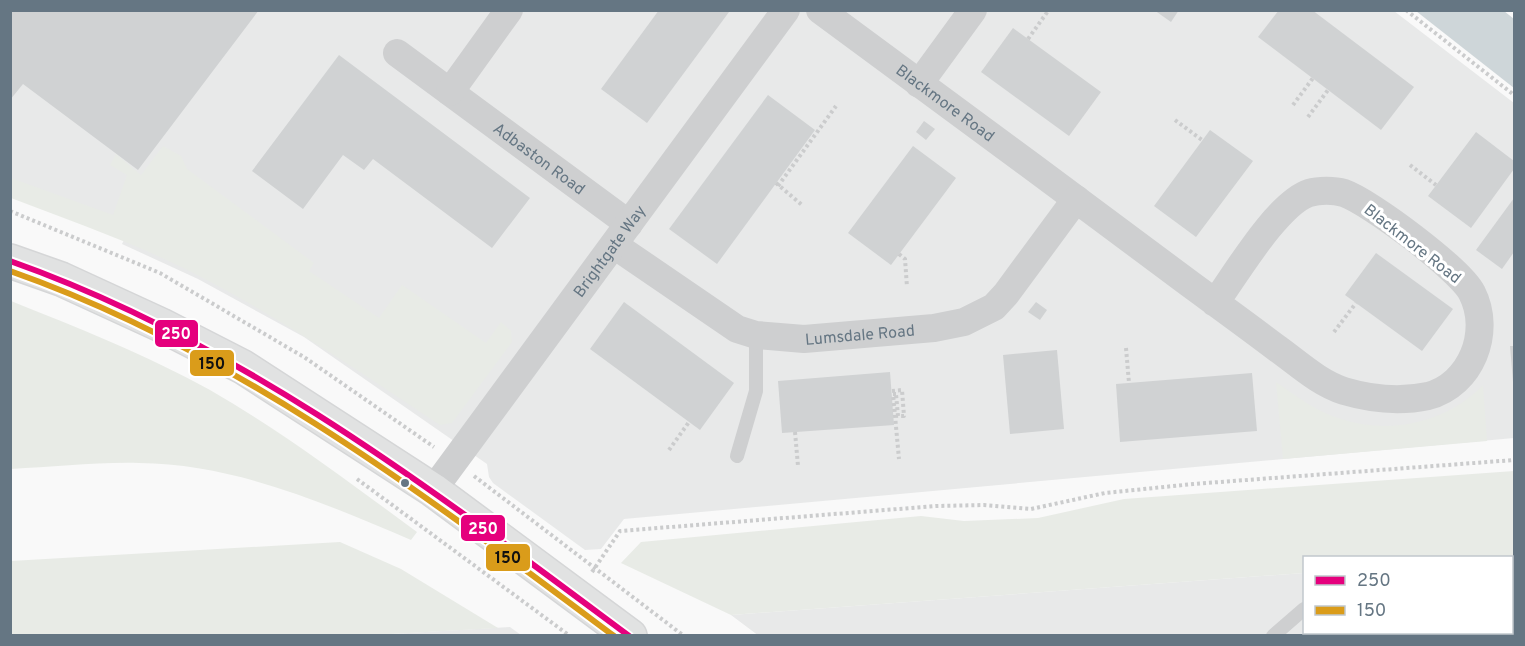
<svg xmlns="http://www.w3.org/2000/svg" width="1525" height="646" font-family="Overpass,sans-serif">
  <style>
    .built { fill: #e8e9e9 }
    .green { fill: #e8ebe6 }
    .water { fill: #ced6d9 }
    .building { fill: #d0d2d3 }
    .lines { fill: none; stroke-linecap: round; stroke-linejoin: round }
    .secondary-casing { stroke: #d5d6d7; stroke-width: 36 }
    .path { stroke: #cbcccd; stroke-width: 4; stroke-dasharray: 3 3; stroke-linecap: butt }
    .lane { stroke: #cecfd0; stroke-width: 14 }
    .street { stroke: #cecfd0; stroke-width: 28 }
    .secondary { stroke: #e1e2e2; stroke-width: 33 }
    .bus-1-casing { stroke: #fff; stroke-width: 10 }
    .bus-2-casing { stroke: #fff; stroke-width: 10 }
    .bus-1 { stroke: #e5007d; stroke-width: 6 }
    .bus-2 { stroke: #da9c1a; stroke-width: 6 }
    .bus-dot { fill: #657683; stroke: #fff; stroke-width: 2 }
    .labels { text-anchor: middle; stroke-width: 6; stroke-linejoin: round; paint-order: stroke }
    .street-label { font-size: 16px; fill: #657683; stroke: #fff }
    .line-badge { stroke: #fff; stroke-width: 2 }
    .badge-label { font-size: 16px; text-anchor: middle; font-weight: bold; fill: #fff }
    .pale-badge-label { font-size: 16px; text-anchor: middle; font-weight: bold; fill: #111 }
  </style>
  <rect width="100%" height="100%" fill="#f9f9f9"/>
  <g class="built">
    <path d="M10 11H1394L1514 103V438L624 519 601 549 585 550 493 483 489 477 487 464 304 337 198 279 122 244 130 228 11 184Z"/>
    <path d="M1514 557V635L759 636 731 615 1304 573V632H1512V558Z"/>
    <path d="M510 627 521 635 356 636Z"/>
  </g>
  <g class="green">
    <path d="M163 146 181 156 187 169 314 263 309 271 379 318 402 285 486 343 501 322 511 331 512 342 452 423 440 425C368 377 297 329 220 287 154 250 82 225 11 198V178L113 215 127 175 110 165 116 154 141 175Z"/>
    <path d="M11 301C76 327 149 356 210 390 283 432 349 482 417 532L411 540C324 503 235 464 139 463 96 462 53 467 11 469Z"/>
    <path d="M1276 382C1296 396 1317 412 1341 419 1390 435 1447 423 1483 385L1487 441 1283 459Z"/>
    <path d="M1514 471V557L1304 558V573L731 615 621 563 641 542 921 516 964 521 1038 518 1124 499Z"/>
    <path d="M340 542 401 569 498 628 356 636 11 635V561Z"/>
  </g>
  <path class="water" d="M1416 11H1504L1514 19V88Z"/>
  <g class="building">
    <path d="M10 10H259L138 170 23 84 10 100Z"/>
    <path d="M659 10 729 12 647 123 601 89Z"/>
    <path d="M1154 10H1179L1171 22Z"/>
    <path d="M1279 10H1312L1414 87 1381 130 1258 37Z"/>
    <path d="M1013 28 1101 92 1069 136 981 72Z"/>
    <path d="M339 55 530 198 492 248 373 159 364 170 343 155 303 209 252 171Z"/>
    <path d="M768 95 815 130 717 264 669 229Z"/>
    <path d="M924 121 935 129 926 140 916 132Z"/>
    <path d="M1210 130 1253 161 1196 237 1154 206Z"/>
    <path d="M1476 132 1514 161V169L1471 228 1428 196Z"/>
    <path d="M913 146 956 178 891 265 848 233Z"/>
    <path d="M1514 198V252L1502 269 1476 250Z"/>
    <path d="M1376 253 1453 309 1422 351 1345 295Z"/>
    <path d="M624 302 734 383 700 430 590 349Z"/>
    <path d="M1036 302 1047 310 1040 320 1028 312Z"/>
    <path d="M1510 346H1514V382H1513Z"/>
    <path d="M1057 350 1064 429 1010 434 1003 355Z"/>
    <path d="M890 372 894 425 782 433 778 381Z"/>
    <path d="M1252 373 1257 431 1120 442 1116 384Z"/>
    <path d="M1366 632H1420L1424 636H1364Z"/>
  </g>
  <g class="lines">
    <g class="secondary-casing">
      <path id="secondary" d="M10 261 61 279 161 325 243 367 433 490 630 636"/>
    </g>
    <g class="path">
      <path d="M1406 10 1514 95"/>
      <path d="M1028 39 1048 11"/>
      <path d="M1293 105 1313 78"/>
      <path d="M1308 117 1328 90"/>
      <path d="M1175 120 1202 140"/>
      <path d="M1410 165 1436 185"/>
      <path d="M776 183 802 205"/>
      <path d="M778 186 836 106"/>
      <path d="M10 211 160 273 304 357 434 447"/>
      <path d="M899 254 905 259 907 287"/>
      <path d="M1334 332 1356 303"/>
      <path d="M1126 348 1129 383"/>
      <path d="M892 391 902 390 904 416H898L896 394"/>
      <path d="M896 394H893L899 459"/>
      <path d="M795 432 798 466"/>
      <path d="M669 450 689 422"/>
      <path d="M474 476 684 636"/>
      <path d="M357 479 570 636"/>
      <path d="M592 572 620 531 936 506 984 505 1031 509 1105 493 1193 484 1514 460"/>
    </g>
    <g class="lane">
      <path d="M737 456 756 391V335"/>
      <path d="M1512 600 1514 602"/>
      <path d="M1273 636 1304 609"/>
    </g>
    <g class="street">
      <path id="s1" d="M820 10C944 101 1067 192 1190 284 1220 306 1249 327 1278 349 1299 364 1319 383 1344 391 1371 399 1400 402 1428 396 1471 385 1492 332 1472 293 1461 270 1370 202 1344 193 1334 190 1319 190 1309 193 1277 204 1236 274 1215 303"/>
      <path id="s2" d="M397 53 629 224"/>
      <path d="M919 84 973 10"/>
      <path d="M450 92 509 10"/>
      <path id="s3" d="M614 245 737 329 756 335 804 339 934 328 964 322 994 307 1006 294 1076 199"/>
      <path id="s4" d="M433 490 786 10"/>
    </g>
    <use href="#secondary" class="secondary"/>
    <g class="bus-1-casing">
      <path id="bus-1" d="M10 261C242 343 434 491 629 636"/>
    </g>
    <g class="bus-2-casing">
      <path id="bus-2" d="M10 271C235 350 425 495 614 636"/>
    </g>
    <use href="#bus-1" class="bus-1"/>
    <use href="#bus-2" class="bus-2"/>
  </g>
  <circle class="bus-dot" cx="405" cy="483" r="5"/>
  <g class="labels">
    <g class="street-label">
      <text dy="6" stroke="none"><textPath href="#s1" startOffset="156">Blackmore Road</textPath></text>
      <text dy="6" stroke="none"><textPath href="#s2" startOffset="177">Adbaston Road</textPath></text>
      <text transform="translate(1413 243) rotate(38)" y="6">Blackmore Road</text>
      <text dy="6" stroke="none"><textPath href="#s4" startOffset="297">Brightgate Way</textPath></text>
      <text dy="6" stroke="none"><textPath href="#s3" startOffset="273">Lumsdale Road</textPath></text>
    </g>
  </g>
  <g class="line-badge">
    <rect x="154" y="319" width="45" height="29" rx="6" fill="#e5007d"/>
    <rect x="189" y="349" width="46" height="28" rx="6" fill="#da9c1a"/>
    <rect x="460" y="514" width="46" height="28" rx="6" fill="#e5007d"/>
    <rect x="485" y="543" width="46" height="29" rx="6" fill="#da9c1a"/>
  </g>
  <g class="badge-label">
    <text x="176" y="339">250</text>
    <text x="483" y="534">250</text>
  </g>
  <g class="pale-badge-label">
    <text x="212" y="369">150</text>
    <text x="508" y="563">150</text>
  </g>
  <rect width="1525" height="646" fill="none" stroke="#657683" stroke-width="24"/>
  <rect x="1303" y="556" width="210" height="78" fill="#ffffff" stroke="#c1c8cd" stroke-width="1.5"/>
  <rect x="1315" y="576" width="30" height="9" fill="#e5007d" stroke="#c1c8cd" stroke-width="1.5"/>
  <text x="1357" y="586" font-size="18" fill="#657683">250</text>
  <rect x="1315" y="606" width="30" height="9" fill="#da9c1a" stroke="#c1c8cd" stroke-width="1.5"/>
  <text x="1357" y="616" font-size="18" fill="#657683">150</text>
</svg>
